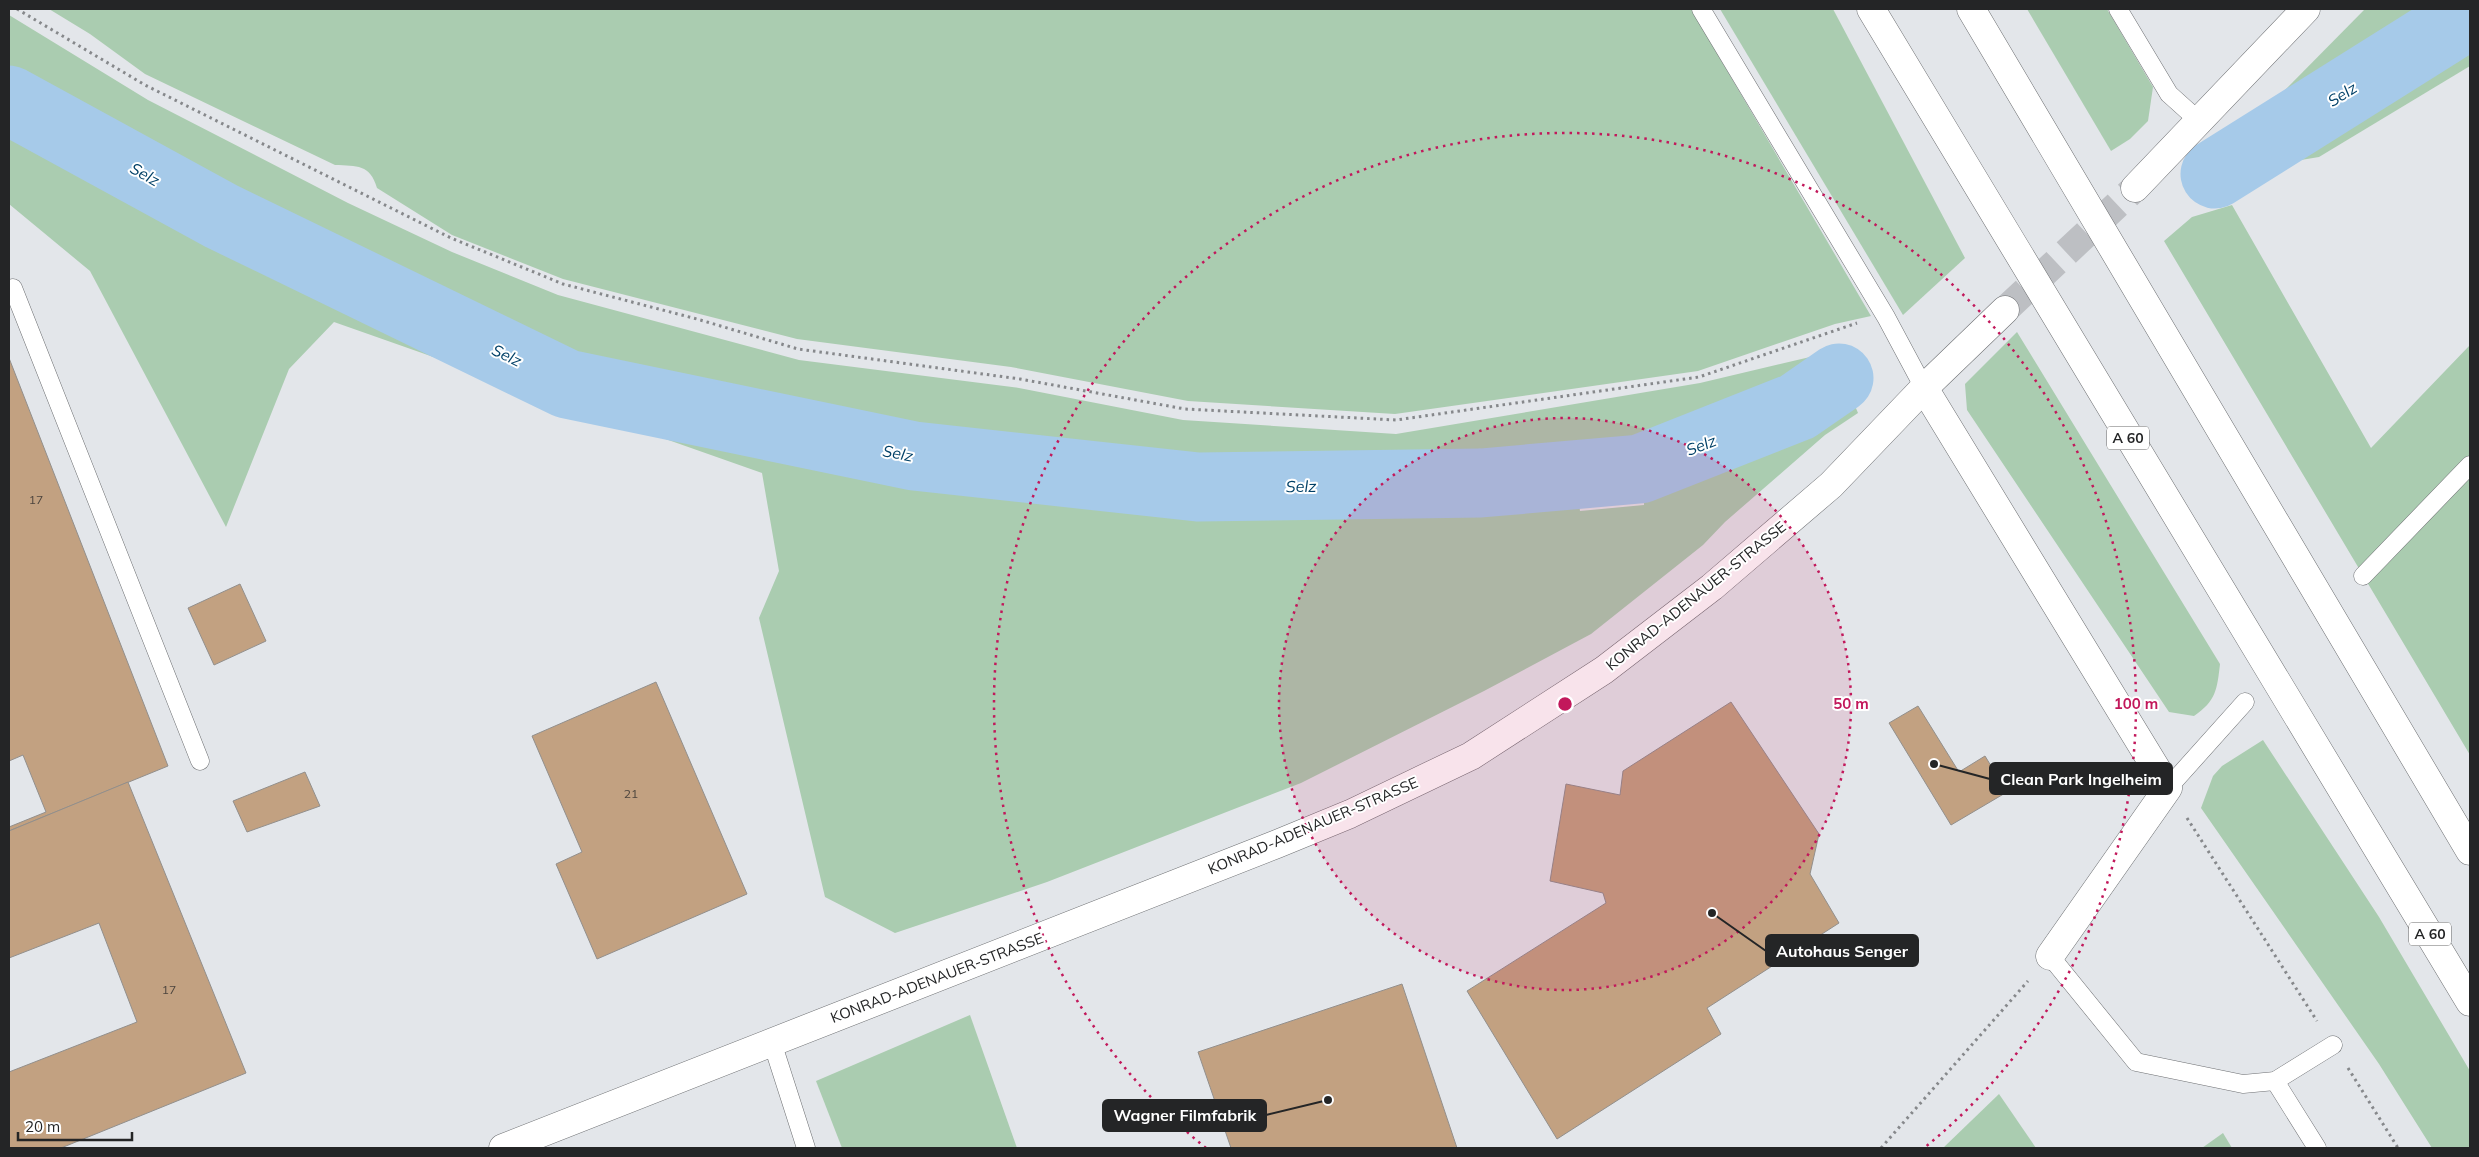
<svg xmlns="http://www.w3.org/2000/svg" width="2479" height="1157" font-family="Mulish,sans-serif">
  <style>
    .green { fill: #aaccb0; fill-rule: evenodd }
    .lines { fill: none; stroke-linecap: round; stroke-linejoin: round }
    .river { stroke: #a6cae9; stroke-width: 69 }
    .building { fill: #c2a181; stroke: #928f8c }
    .secondary-tunnel { stroke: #bdbfc3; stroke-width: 28; stroke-dasharray: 28 14; stroke-linecap: butt }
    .service-casing { stroke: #6e7073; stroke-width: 19 }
    .minor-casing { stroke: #6e7073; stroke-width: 29 }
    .secondary-casing { stroke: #6e7073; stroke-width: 29 }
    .motorway-casing { stroke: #6e7073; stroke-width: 29 }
    .path { stroke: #86888b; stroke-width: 3; stroke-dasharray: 2.5 4; stroke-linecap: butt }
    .service { stroke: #fff; stroke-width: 18 }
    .minor { stroke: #fff; stroke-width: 28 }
    .secondary { stroke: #fff; stroke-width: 28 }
    .motorway { stroke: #fff; stroke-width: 28 }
    .ring { fill: none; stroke: #c2185b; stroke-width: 2.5; stroke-dasharray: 2.5 5 }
    .labels { text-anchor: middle; stroke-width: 4; stroke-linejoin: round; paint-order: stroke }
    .number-label { font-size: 12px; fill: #4c443d }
    .shield { fill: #fff; stroke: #666667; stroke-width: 1 }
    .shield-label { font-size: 14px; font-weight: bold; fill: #242526 }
    .street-label { font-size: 15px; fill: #242526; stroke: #fff }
    .water-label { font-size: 16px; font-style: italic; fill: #014067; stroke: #fff }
    .centre { fill: #c2185b; stroke: #fff; stroke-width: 2.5 }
    .ring-label { font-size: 15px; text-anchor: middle; font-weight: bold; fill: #c2185b; stroke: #fff; stroke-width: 4; stroke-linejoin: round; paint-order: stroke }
    .leader { fill: none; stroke: #242526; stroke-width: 2 }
    .callout-dot { fill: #242526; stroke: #fff; stroke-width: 2 }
    .callout { fill: #242526; stroke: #242526; stroke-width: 2 }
    .callout-label { font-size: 16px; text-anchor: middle; font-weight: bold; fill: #fff }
  </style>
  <rect width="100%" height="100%" fill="#e3e6ea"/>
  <g class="green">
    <path d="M49 9H1691L1871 316 1835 324 1698 371 1395 414 1188 401 1011 367 797 339 563 279 452 235 377 188C370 164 357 166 335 165L145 74 90 34Z"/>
    <path d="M1720 9H1833L1965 258 1903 315Z"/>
    <path d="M2027 9H2107L2153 87 2148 121 2130 139 2111 151Z"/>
    <path d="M2365 9H2470V66L2319 157 2215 174 2219 157Z"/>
    <path d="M9 15 148 100 348 203 452 252 558 295 799 360 1019 388 1183 420 1396 434 1700 383 1810 357 1838 365 1858 413 1825 435 1725 522 1703 545 1591 634 1484 691 1301 783 1047 882 895 933 825 897 759 618 779 571 762 473 334 322 289 369 226 527 90 271 9 204ZM1643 450 1644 505 1580 511 1574 463Z"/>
    <path d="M2232 205 2371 448 2470 345V755L2164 241 2192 217Z"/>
    <path d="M2017 332 2220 664C2217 690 2216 701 2194 716L2169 712 1967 410 1965 384Z"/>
    <path d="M2263 740 2379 917 2470 1071V1148H2432L2379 1064 2201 808 2213 776 2222 766Z"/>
    <path d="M970 1015 1017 1148H842L816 1081Z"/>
    <path d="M1999 1094 2036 1148H1943Z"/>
    <path d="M2223 1133 2232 1148H2202Z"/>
  </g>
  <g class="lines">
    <g class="river">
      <path d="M9 100 221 216 567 384 914 456 1198 487 1481 483 1640 469 1797 407 1839 378"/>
      <path d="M2215 174 2470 14"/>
    </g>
  </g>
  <g class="building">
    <path d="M9 358 168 766 9 831V827L46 812 23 755 9 761Z"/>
    <path d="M240 584 266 641 214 665 188 608Z"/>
    <path d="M656 682 747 894 597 959 556 864 582 852 532 736Z"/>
    <path d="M1731 702 1819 834 1810 874 1839 923 1707 1008 1721 1034 1557 1139 1467 991 1606 903 1603 893 1550 881 1566 784 1620 795 1623 771Z"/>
    <path d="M1918 706 1959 772 1985 756 2007 792 1951 825 1889 723Z"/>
    <path d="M305 772 320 806 247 832 233 801Z"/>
    <path d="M128 782 246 1073 61 1148H9V1072L137 1022 99 923 9 958V831Z"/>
    <path d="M1402 984 1457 1148H1231L1198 1052Z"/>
  </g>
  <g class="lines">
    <path class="secondary-tunnel" d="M2005 310 2135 188"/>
    <g class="service-casing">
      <g id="service">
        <path d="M1701 9 1886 317 1924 388"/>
        <path d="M2118 9 2169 94 2199 121"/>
        <path d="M9 290 13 288 200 761"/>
        <path d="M2363 576 2470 465"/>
        <path d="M2168 788 2245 702"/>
        <path d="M2050 956 2136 1062 2243 1084 2275 1081 2333 1045"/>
        <path d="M772 1042 806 1148"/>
        <path d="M2275 1081 2317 1148"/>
      </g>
    </g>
    <g class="minor-casing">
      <path id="minor" d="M1924 388 2168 788 2050 956"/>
    </g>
    <g class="secondary-casing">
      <g id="secondary">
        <path d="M2135 188 2306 9"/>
        <path d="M503 1148 1277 844 1350 814 1471 756 1604 670 1712 587 1831 485 1924 388 2005 310"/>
      </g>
    </g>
    <g class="motorway-casing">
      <g id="motorway">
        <path d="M1871 9 2470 1002"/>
        <path d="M1971 9 2470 851"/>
      </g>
    </g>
    <g class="path">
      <path d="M17 9 145 85 451 238 563 284 697 319 798 349 1020 379 1185 409 1396 420 1699 377 1857 323"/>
      <path d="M2187 818 2317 1021"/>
      <path d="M2348 1068 2398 1148"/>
      <path d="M1881 1148 2028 981"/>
    </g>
    <use href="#service" class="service"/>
    <use href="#minor" class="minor"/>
    <use href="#secondary" class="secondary"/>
    <use href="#motorway" class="motorway"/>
  </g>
  <circle cx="1565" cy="704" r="286" fill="#c2185b" fill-opacity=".12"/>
  <g class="ring">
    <circle cx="1565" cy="704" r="286"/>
    <path d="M1206 1148A571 571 0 1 1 1924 1148"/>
  </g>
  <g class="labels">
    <g class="number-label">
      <text x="36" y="504">17</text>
      <text x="631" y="798">21</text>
      <text x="169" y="994">17</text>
    </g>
    <g class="shield">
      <rect x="2107" y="426.5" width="42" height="23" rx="4"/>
      <rect x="2409" y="922.5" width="42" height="23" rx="4"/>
    </g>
    <g class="shield-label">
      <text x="2128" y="443">A 60</text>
      <text x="2430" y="939">A 60</text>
    </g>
    <g class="street-label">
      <text transform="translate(1696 596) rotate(-39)" y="5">KONRAD-ADENAUER-STRASSE</text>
      <text transform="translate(1313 826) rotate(-23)" y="5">KONRAD-ADENAUER-STRASSE</text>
      <text transform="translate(937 978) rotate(-21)" y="5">KONRAD-ADENAUER-STRASSE</text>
    </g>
    <g class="water-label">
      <text transform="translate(2342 94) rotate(-32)" y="6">Selz</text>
      <text transform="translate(145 174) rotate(29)" y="6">Selz</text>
      <text transform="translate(507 355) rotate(26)" y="6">Selz</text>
      <text transform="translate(1701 445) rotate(-21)" y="6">Selz</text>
      <text transform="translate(898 453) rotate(11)" y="6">Selz</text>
      <text transform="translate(1301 486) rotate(-1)" y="6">Selz</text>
    </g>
  </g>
  <circle cx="1565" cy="704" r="8" class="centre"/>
  <g class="ring-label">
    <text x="1851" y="709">50 m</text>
    <text x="2136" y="709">100 m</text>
  </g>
  <path class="leader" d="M1934 764L1990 779M1712 913L1766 951M1328 1100L1266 1115"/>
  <g class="callout-dot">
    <circle cx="1934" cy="764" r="5"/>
    <circle cx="1712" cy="913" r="5"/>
    <circle cx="1328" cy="1100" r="5"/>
  </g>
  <g class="callout">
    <rect x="1990" y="763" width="182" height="31" rx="5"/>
    <rect x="1766" y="935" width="152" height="31" rx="5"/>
    <rect x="1103" y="1100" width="163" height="31" rx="5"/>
  </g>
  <g class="callout-label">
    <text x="2081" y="785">Clean Park Ingelheim</text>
    <text x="1842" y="957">Autohaus Senger</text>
    <text x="1185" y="1121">Wagner Filmfabrik</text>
  </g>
  <rect width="2479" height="1157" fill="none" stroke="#242526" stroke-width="20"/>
  <path d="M18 1132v8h114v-8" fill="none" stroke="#242526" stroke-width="2.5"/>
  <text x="25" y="1132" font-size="15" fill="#242526" stroke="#ffffff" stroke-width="4" paint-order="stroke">20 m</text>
</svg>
